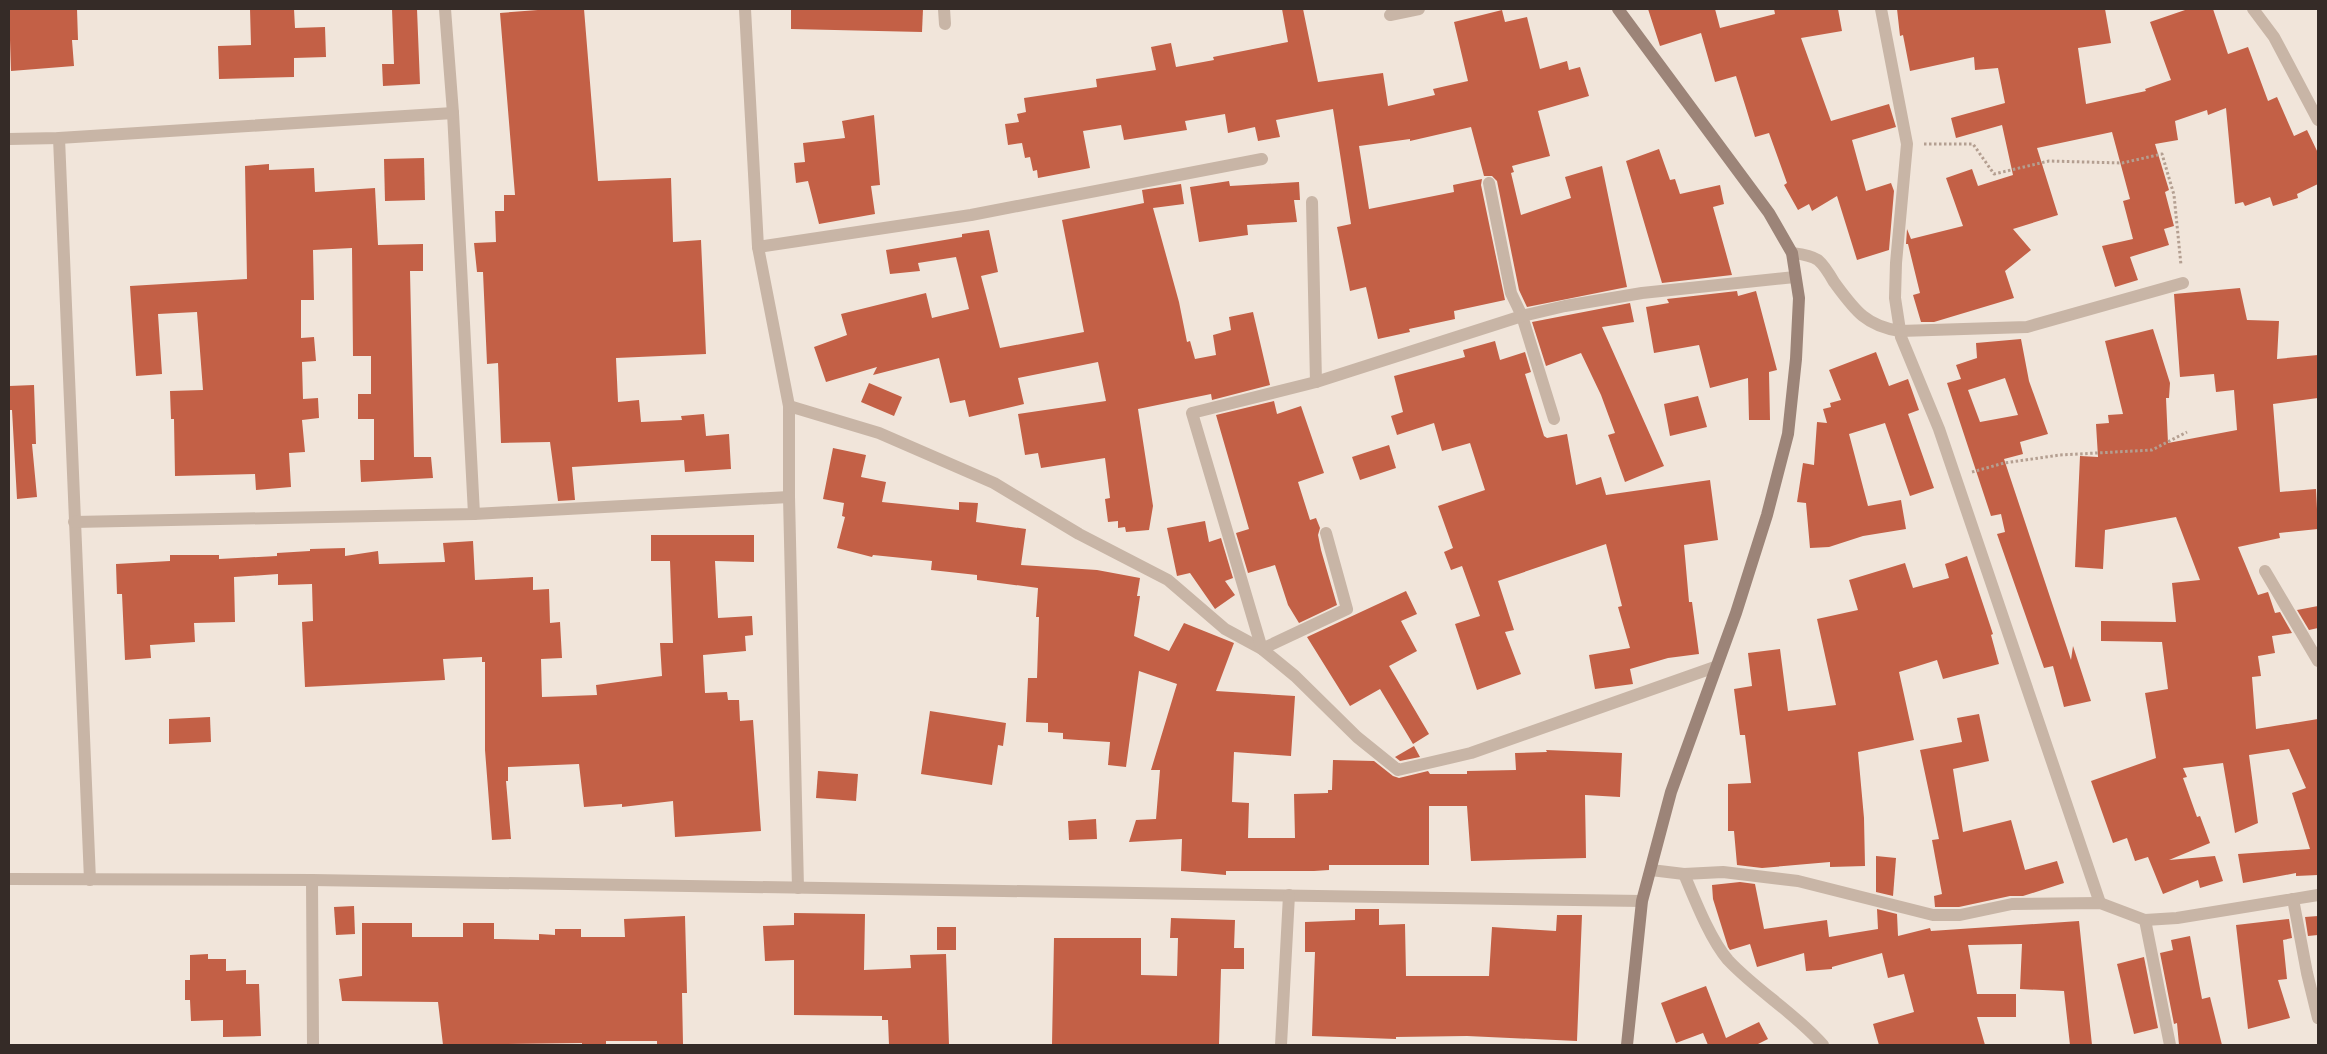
<svg xmlns="http://www.w3.org/2000/svg" width="2327" height="1054" font-family="Barlow,sans-serif">
  <style>
    .building { fill: #c36046; fill-rule: evenodd }
    .lines { fill: none; stroke-linecap: round; stroke-linejoin: round }
    .path { stroke: #b49f91; stroke-width: 3; stroke-dasharray: 2.5 2.5; stroke-linecap: butt }
    .street { stroke: #c8b5a6; stroke-width: 12 }
    .secondary { stroke: #9c8478; stroke-width: 12 }
  </style>
  <rect width="100%" height="100%" fill="#f1e5da"/>
  <g class="building">
    <path d="M9 9H77L78 40H72L74 66 11 71Z"/>
    <path d="M250 9H294L295 28 325 27 326 57 294 58V77L219 79 218 46 251 45Z"/>
    <path d="M392 9H417L420 84 383 86 382 64H394Z"/>
    <path d="M551 9H584L598 181 671 178 673 242 701 240 706 354 616 358 618 402 639 400 641 422 682 420 681 416 704 414 706 436 729 434 731 469 685 472 684 460 572 467 575 500 558 501 550 442 501 443 498 363 487 364 483 272H477L474 243 496 242 495 211H504V195H515L500 13Z"/>
    <path d="M791 9H923L922 32 791 29Z"/>
    <path d="M1282 9H1303L1318 82 1383 73 1388 106 1435 95 1433 89 1468 81 1454 22 1502 10 1505 22 1527 17 1540 69 1567 61 1569 70 1580 67 1589 96 1538 111 1550 156 1512 166 1514 172 1511 173 1521 215 1571 198 1565 177 1602 166 1627 287 1527 307 1519 290 1497 181 1492 176H1484L1471 127 1410 141V139L1359 146 1369 209 1454 192 1453 185 1482 179 1481 185 1505 300 1454 311 1455 319 1409 329 1410 332 1378 339 1366 287 1350 291 1337 227 1351 224 1333 109 1276 120 1280 137 1258 141 1255 127 1228 133 1225 114 1185 121 1187 130 1124 140 1121 125 1083 131 1090 168 1038 178 1037 170 1033 171 1030 157 1025 158 1022 143 1008 145 1005 124 1019 122 1017 114 1026 112 1024 98 1097 87 1096 79 1156 70 1151 47 1171 43 1176 67 1214 60 1213 57 1288 42Z"/>
    <path d="M1648 9H1715L1720 28 1775 14 1774 9H1838L1842 31 1801 38 1831 121 1889 104 1896 127 1852 140 1866 191 1891 183 1894 191 1889 250 1857 260 1837 196 1812 211 1809 204 1798 210 1784 185 1787 183 1769 133 1755 137 1736 76 1715 82 1701 33 1660 46Z"/>
    <path d="M1897 9H2105L2111 43 2078 48 2086 104 2146 91 2145 89 2171 80 2150 22 2188 9H2213L2228 54 2248 47 2268 101 2277 97 2294 136 2307 130 2318 153V184L2297 194 2298 198 2273 206 2270 197 2245 206 2243 202 2235 204 2226 108 2208 115 2207 110 2175 121 2178 140 2155 144 2169 190 2165 192 2174 226 2164 229 2169 245 2130 257 2138 280 2115 287 2102 246 2133 239 2123 201 2130 199 2112 132 2037 148 2058 215 2013 229 2031 250 2005 271 2014 298 1934 322H1921L1913 295 1920 293 1908 244H1906L1907 229 1911 239 1963 226 1946 178 1972 169 1978 186 2013 175 2002 125 1956 138 1951 118 2005 103 1998 68 1975 70 1974 57 1910 71 1903 35 1900 36Z"/>
    <path d="M874 115 880 185 871 186 875 214 819 224 808 181 796 183 794 163 805 162 803 143 845 138 842 121Z"/>
    <path d="M1659 149 1670 180 1675 179 1680 194 1720 185 1724 204 1713 207 1732 275 1662 283 1626 161Z"/>
    <path d="M424 158 425 200 385 201 384 159Z"/>
    <path d="M269 164V170L314 168 315 192 375 188 378 245 423 244V271H410L414 457H431L433 478 361 482 360 460H374V419H358V394H371V356H353L352 248 313 250 314 300H301V338L314 337 316 361 302 362 303 399 318 398 319 418 302 420 305 452 289 453 291 487 256 490 255 474 175 476 174 419H171L170 391 203 390 197 312 158 314 162 374 136 376 130 286 247 279 245 166Z"/>
    <path d="M1229 181 1230 186 1299 182 1300 200H1294L1297 222 1247 225 1248 235 1199 242 1190 187Z"/>
    <path d="M1181 184 1184 204 1153 208 1179 302 1187 342 1190 341 1195 359 1216 355 1213 335 1231 330 1229 317 1253 312 1270 385 1212 400 1211 394 1138 409 1153 506 1149 530 1126 532 1125 527 1118 528V521L1108 522 1105 499 1110 498 1105 458 1041 468 1038 453 1025 455 1018 414 1106 401 1098 362 1018 378 1024 404 969 417 965 400 950 403 939 358 873 375 877 367 826 382 814 347 847 335 841 314 926 293 932 318 969 309 956 257 918 263 920 271 890 274 886 250 962 237V234L989 230 998 272 981 276 1000 348 1084 332 1062 220 1144 203 1142 190Z"/>
    <path d="M2240 288 2247 320 2279 321 2277 359 2318 355V398L2273 404 2280 492 2316 489 2318 529 2279 533 2280 538 2238 547 2258 595 2268 592 2275 613 2280 612 2292 633 2272 636 2275 653 2258 656 2261 676 2252 677 2256 729 2318 719V875L2296 876V873L2243 883 2238 854 2310 849 2292 793 2306 788 2289 749 2249 755 2258 823 2235 833 2223 763 2183 768 2187 777 2183 778 2197 817 2200 816 2210 843 2169 860 2215 856 2223 881 2200 888 2198 880 2163 894 2148 857 2135 861 2127 838 2113 843 2091 781 2156 758 2145 693 2168 689 2162 642 2101 641V621L2176 622 2172 583 2200 580 2176 517 2105 530 2103 569 2075 567 2080 456 2098 457 2096 424 2109 423 2108 415 2123 414 2105 341 2153 329 2170 383 2169 398H2166L2168 443 2237 430 2234 390 2216 392 2214 374 2180 377 2174 294Z"/>
    <path d="M1737 291 1738 296 1756 291 1777 370 1769 372 1770 420H1749L1748 378 1710 388 1699 345 1654 353 1646 307 1669 303 1667 299Z"/>
    <path d="M1630 303 1634 322 1602 327 1664 466 1625 482 1608 435 1615 433 1601 395 1581 353 1546 366 1532 322Z"/>
    <path d="M2021 339 2029 381 2048 434 2020 442 2023 454 2004 459 2071 660 2073 646 2091 701 2064 707 2053 666 2044 668 1997 534 2005 532 2001 514 1991 516 1947 383 1961 379 1956 365 1977 358 1976 343ZM2005 378 2018 415 1980 422 1968 390Z"/>
    <path d="M1495 341 1500 360 1525 352 1531 372 1525 374 1544 436 1547 438 1567 434 1576 485 1601 477 1606 495 1710 480 1718 540 1684 545 1689 602H1692L1699 654 1668 658 1630 669 1633 684 1595 689 1589 655 1630 648 1618 607 1622 606 1606 544 1498 581 1514 630 1505 632 1521 674 1477 690 1455 624 1480 616 1462 566 1451 570 1444 552 1453 548 1438 506 1485 490 1470 443 1442 451 1434 423 1397 435 1391 416 1403 412 1394 376 1465 357 1463 350Z"/>
    <path d="M1876 352 1889 386 1908 379 1919 410 1908 414 1934 488 1910 496 1885 423 1849 434 1868 506 1901 500 1906 529 1863 536 1829 547 1810 548 1806 503 1797 502 1803 463 1814 465 1817 422 1827 423 1823 409 1831 407 1830 403 1841 400 1829 370Z"/>
    <path d="M869 383 902 397 894 416 861 402Z"/>
    <path d="M34 385 36 444H32L37 497 17 499 12 410H9V386Z"/>
    <path d="M1698 396 1707 427 1670 436 1664 404Z"/>
    <path d="M1274 401 1277 414 1301 406 1324 473 1298 482 1310 520 1316 518 1320 528 1318 535 1321 550 1337 605 1299 623 1288 605 1275 565 1248 573 1236 533 1249 529 1216 415Z"/>
    <path d="M1389 445 1396 468 1360 480 1352 457Z"/>
    <path d="M833 448 866 455 861 477 886 482 882 502 959 510V502L978 503 976 522 1026 529 1021 565 1097 570 1140 578 1137 596H1140L1134 636 1169 651 1184 623 1234 643 1216 691 1295 696 1291 756 1234 752 1232 802 1249 803 1248 838H1295L1294 794 1328 793V790H1332L1333 760 1374 761 1393 776 1399 778 1428 771 1430 774H1467V771L1516 770 1515 753 1547 752 1546 750 1622 753 1620 797 1585 795 1586 858 1471 861 1467 806H1429V865H1329V870L1314 871H1226V875L1181 871 1182 839 1129 842 1136 820 1156 819 1160 770H1151L1177 684 1139 671 1126 767 1108 765 1110 742 1063 739V733L1048 732V723L1026 722 1028 678H1037L1039 617H1036L1038 588 977 580V575L931 570 932 561 873 555 872 557 837 548 845 517 842 516 844 503 823 499Z"/>
    <path d="M1205 521 1209 542 1221 538 1233 578 1225 581 1235 595 1215 609 1190 573 1177 576 1167 528Z"/>
    <path d="M651 535H754V562L715 561 718 618 752 616 753 635 745 636 746 651 703 655 705 693 727 692 728 700H739L740 721 753 720 761 831 675 837 673 801 622 807V804L584 807 579 764 508 767V781H506L511 839 492 840 485 750V662H482V657L443 659 445 680 305 687 302 622 313 621 312 584 278 585V574L234 577 235 622 194 623 195 642 150 645 151 658 125 660 122 594H117L116 564 170 561V555H219V559L277 556V553L310 551V549L345 548V556L378 551 379 564 445 562 443 543 473 541 475 580 533 577V590L549 589 550 623 560 622 562 658 541 659 542 697 597 695 596 685 662 676 660 643H673L670 561H651Z"/>
    <path d="M1967 556 1993 634 1991 635 1999 664 1943 679 1937 660 1899 672 1914 740 1858 752 1864 818 1865 866 1830 867V862L1762 868 1737 865 1734 831H1728V784L1751 783 1745 735H1740L1734 689 1752 686 1748 653 1780 649 1788 711 1836 705 1817 619 1858 610 1849 580 1905 563 1913 588 1949 578 1945 564Z"/>
    <path d="M1406 591 1417 614 1401 621 1417 651 1389 666 1429 734 1413 744 1380 689 1350 706 1307 637Z"/>
    <path d="M2318 606V628L2309 630 2297 610Z"/>
    <path d="M930 711 1006 723 1003 746 998 745 992 785 921 774Z"/>
    <path d="M1979 714 1989 761 1953 769 1963 832 2011 820 2025 870 2057 861 2064 883 2023 896H2010L1959 907H1935L1934 896 1942 894 1932 840 1939 839 1920 750 1962 742 1957 718Z"/>
    <path d="M210 717 211 742 169 744V719Z"/>
    <path d="M1414 746 1420 757 1400 761 1395 757Z"/>
    <path d="M818 771 858 774 856 801 816 798Z"/>
    <path d="M1096 819 1097 839 1069 840 1068 821Z"/>
    <path d="M1876 856 1896 858 1893 896 1876 892Z"/>
    <path d="M1740 882 1755 884 1764 929 1827 920 1829 937 1878 929 1877 909 1897 914 1898 936 1930 928 1931 931 2079 921 2092 1045H2070L2064 991 2020 989 2022 944 1968 945 1977 994H2016V1017H1977L1985 1045H1879L1873 1024 1914 1012 1904 974 1888 978 1882 953 1832 967V969L1806 971 1804 953 1757 967 1750 944 1730 950 1728 947 1713 899 1712 885Z"/>
    <path d="M354 906 355 934 336 935 334 907Z"/>
    <path d="M1355 909H1379V925L1405 924 1406 976H1489L1492 927 1556 931 1557 915H1582L1577 1041 1467 1036 1396 1037V1039L1312 1036 1315 952H1305V922L1355 920Z"/>
    <path d="M794 913 865 914 864 970 911 968 910 955 946 954 949 1045H889L888 1020H882V1016L794 1015V960L765 961 763 926 794 925Z"/>
    <path d="M685 916 687 993H682L683 1044 657 1045V1041H606V1045H582V1043L443 1045 438 1002 342 1001 339 979 362 976V923H412V937H463V923H494V939L539 940V934L555 935V929H581V937H625L624 919Z"/>
    <path d="M2318 916V935L2308 936 2305 917Z"/>
    <path d="M1171 918 1235 920 1234 948H1244V969H1221L1219 1045H1052L1054 938H1141V975L1177 976 1178 938H1170Z"/>
    <path d="M2289 919 2292 938 2283 940 2287 979 2278 980 2290 1018 2248 1029 2236 925Z"/>
    <rect x="937" y="927" width="19" height="23"/>
    <path d="M2190 936 2202 999 2210 997 2222 1045H2179L2177 1023 2174 1024 2160 953 2173 950 2171 940Z"/>
    <path d="M208 954V959H226V971L246 970V984H259L261 1036 223 1037V1020L191 1021 190 1000H185V980H190V955Z"/>
    <path d="M2144 957 2158 1028 2134 1034 2117 964Z"/>
    <path d="M1706 986 1726 1038 1759 1022 1768 1039 1756 1045H1708L1703 1033 1676 1043 1661 1003Z"/>
  </g>
  <g class="lines">
    <g class="path">
      <path d="M1924 144H1973L1994 174 2049 161 2122 163 2162 154 2174 195 2181 265"/>
      <path d="M1972 472 2004 463 2060 455 2152 450 2187 432"/>
    </g>
    <g class="street">
      <path d="M445 9 453 113 474 514"/>
      <path d="M745 9 758 247 789 406V497L798 888"/>
      <path d="M944 9 945 24"/>
      <path d="M1881 9 1907 144 1896 263 1895 298 1901 337 1939 429 2100 903"/>
      <path d="M2253 9 2274 37 2318 120"/>
      <path d="M1390 15 1419 9"/>
      <path d="M59 138 90 880"/>
      <path d="M9 139 59 138 453 113"/>
      <path d="M1489 183 1511 293 1522 316 1554 419"/>
      <path d="M1312 202 1316 382"/>
      <path d="M758 247 971 215 1262 159"/>
      <path d="M1792 253C1800 254 1810 255 1818 260 1824 265 1830 275 1834 282 1854 309 1865 326 1900 331L2027 327 2183 283"/>
      <path d="M789 406 879 433 994 483 1079 534 1168 580 1225 629 1262 649 1295 676 1357 737 1398 770 1471 753 1715 667"/>
      <path d="M74 522 474 514 789 497"/>
      <path d="M1326 533 1347 609 1262 649 1192 413 1316 382 1522 316 1565 306 1642 293 1795 277"/>
      <path d="M2265 571 2318 661"/>
      <path d="M1651 870 1684 874 1723 872 1798 881 1933 915H1960L2012 904 2100 903 2145 920 2177 918 2318 895"/>
      <path d="M1684 874C1695 900 1710 939 1728 960 1757 991 1795 1013 1823 1045"/>
      <path d="M9 879 312 880 1642 901"/>
      <path d="M312 880 313 1045"/>
      <path d="M2293 899 2307 973 2318 1018"/>
      <path d="M2145 920 2170 1045"/>
      <path d="M1281 1045 1289 895"/>
    </g>
    <path class="secondary" d="M1618 9 1769 213 1792 253 1799 298 1796 359 1788 434 1767 515 1736 613 1671 792 1642 901 1627 1045"/>
  </g>
  <rect width="2327" height="1054" fill="none" stroke="#352b27" stroke-width="20"/>
</svg>
